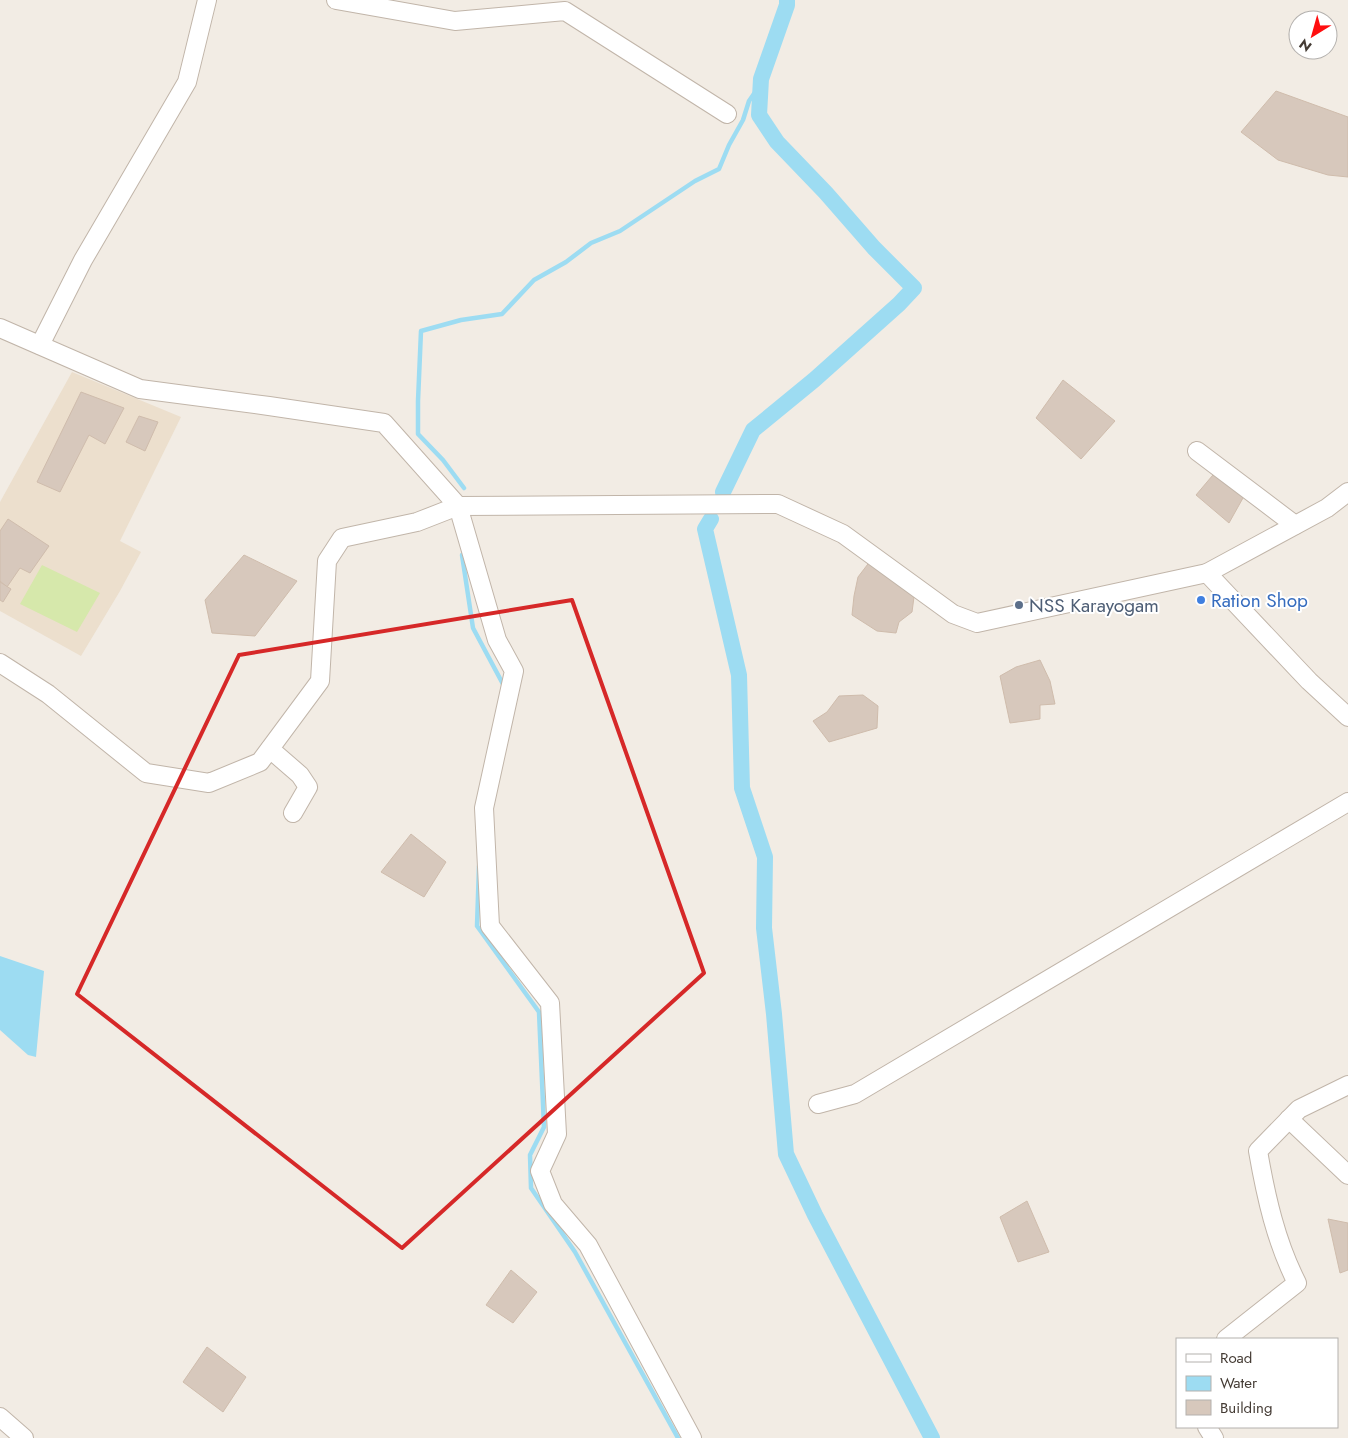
<svg xmlns="http://www.w3.org/2000/svg" width="1348" height="1438" font-family="Jost,sans-serif">
  <style>
    .education { fill: #ecdfcd }
    .green { fill: #d6e8ab }
    .water { fill: #9ddcf2 }
    .lines { fill: none; stroke-linecap: round; stroke-linejoin: round }
    .stream { stroke: #9ddcf2; stroke-width: 4.5 }
    .canal { stroke: #9ddcf2; stroke-width: 16 }
    .building { fill: #d7c8bc; stroke: #cfbcac }
    .street-casing { stroke: #c1b5a9; stroke-width: 20 }
    .street { stroke: #fff; stroke-width: 18 }
    .marked { fill: none; stroke: #d62828; stroke-width: 4; stroke-linejoin: round }
    .shop-dot { fill: #3f7fe0; stroke: #fff; stroke-width: 2 }
    .service-dot { fill: #5c6f8a; stroke: #fff; stroke-width: 2 }
    .labels { text-anchor: middle; stroke-width: 4; stroke-linejoin: round; paint-order: stroke }
    .shop-label { font-size: 19px; fill: #366cbe; stroke: #fff; text-anchor: start }
    .service-label { font-size: 19px; fill: #4e5e75; stroke: #fff; text-anchor: start }
  </style>
  <rect width="100%" height="100%" fill="#f2ece4"/>
  <path class="education" d="M72 372 181 417 120 541 141 552 120 591 81 656 0 611V502Z"/>
  <path class="green" d="M42 565 100 593 77 632 20 604Z"/>
  <path class="water" d="M0 956 44 971 36 1057 28 1055 0 1030Z"/>
  <g class="lines">
    <g class="stream">
      <path d="M464 488 443 460 418 434V401L421 331 461 320 502 314 534 280 566 262 591 243 620 231 695 181 719 169 729 145 743 120 749 101 760 85"/>
      <path d="M462 555 473 628 504 686"/>
      <path d="M479 866 477 926 539 1012 544 1127 530 1155 531 1188 575 1252 678 1438"/>
    </g>
    <g class="canal">
      <path d="M723 492 753 430 814 380 899 304 914 288 874 248 826 193 777 142 759 115 761 79 787 5V0"/>
      <path d="M711 519 705 529 739 675 742 788 765 857 764 928 774 1014 786 1154 815 1215 932 1438"/>
    </g>
  </g>
  <g class="building">
    <path d="M1276 91 1348 117V177L1328 175 1278 160 1241 132Z"/>
    <path d="M1063 380 1115 421 1081 459 1036 418Z"/>
    <path d="M81 392 124 408 105 444 89 435 60 492 37 482Z"/>
    <path d="M139 416 158 422 145 451 126 442Z"/>
    <path d="M1218 469 1248 489 1229 523 1196 495Z"/>
    <path d="M8 519 49 546 30 573 20 568 7 587 0 581V531Z"/>
    <path d="M244 555 297 581 255 636 212 633 205 600Z"/>
    <path d="M871 560 886 576 914 597 912 612 899 622 896 633 877 631 852 615 854 596 858 577Z"/>
    <path d="M0 582 11 589 3 602 0 600Z"/>
    <path d="M1040 660 1050 681 1055 704 1040 705V719L1010 723 1000 676 1016 667Z"/>
    <path d="M863 695 878 706 877 728 829 742 813 721 827 712 839 696Z"/>
    <path d="M411 834 446 862 424 897 381 872Z"/>
    <path d="M1027 1201 1049 1252 1018 1262 1000 1217Z"/>
    <path d="M1328 1219 1348 1223V1270L1340 1273Z"/>
    <path d="M511 1270 537 1292 513 1323 486 1305Z"/>
    <path d="M207 1347 246 1377 223 1412 183 1382Z"/>
  </g>
  <g class="lines">
    <g class="street-casing">
      <g id="street">
        <path d="M336 0 455 21 565 11 727 114"/>
        <path d="M0 328 140 389 269 406 384 423 458 506 497 640 514 671 484 808 490 926 550 1003 557 1134 540 1171 553 1204 588 1245 692 1438"/>
        <path d="M40 345 83 260 187 82 207 0"/>
        <path d="M1197 451 1295 525"/>
        <path d="M1207 573 1309 681 1348 717"/>
        <path d="M0 663 48 694 146 773 209 783 260 762 320 681 327 561 342 538 417 522 458 506 778 504 843 534 953 614 977 623 1207 573 1327 508 1348 492"/>
        <path d="M270 749 300 775 308 787 293 813"/>
        <path d="M818 1104 855 1094 1348 802"/>
        <path d="M1289 1119 1348 1175"/>
        <path d="M1226 1339 1297 1283C1276 1242 1266 1197 1258 1151L1299 1109 1348 1085"/>
        <path d="M0 1417 24 1438"/>
        <path d="M1207 1427 1214 1438"/>
      </g>
    </g>
    <use href="#street" class="street"/>
  </g>
  <path class="marked" d="M572 600 704 973 402 1248 77 994 239 655Z"/>
  <circle class="shop-dot" cx="1201" cy="600" r="5"/>
  <circle class="service-dot" cx="1019" cy="605" r="5"/>
  <g class="labels">
    <g class="shop-label">
      <text x="1211" y="607">Ration Shop</text>
    </g>
    <g class="service-label">
      <text x="1029" y="612">NSS Karayogam</text>
    </g>
  </g>
  <rect x="1176" y="1338" width="162" height="90" fill="#ffffff" stroke="#b4b1ae"/>
  <rect x="1186" y="1354" width="25" height="8" fill="#ffffff" stroke="#b4b1ae"/>
  <text x="1220" y="1363" font-size="15" fill="#443b34">Road</text>
  <rect x="1186" y="1376" width="25" height="15" fill="#9ddcf2" stroke="#b4b1ae"/>
  <text x="1220" y="1388" font-size="15" fill="#443b34">Water</text>
  <rect x="1186" y="1400" width="25" height="15" fill="#d7c8bc" stroke="#b4b1ae"/>
  <text x="1220" y="1413" font-size="15" fill="#443b34">Building</text>
  <g transform="translate(1313 35) rotate(217)"><circle r="24" fill="#ffffff" stroke="#b4b1ae"/>
  <path d="M0-4L9 19L0 12L-9 19Z" fill="#ff0e0f"/>
  <text y="-8" font-size="14" font-weight="bold" text-anchor="middle" fill="#443b34">N</text>
  </g>
</svg>
